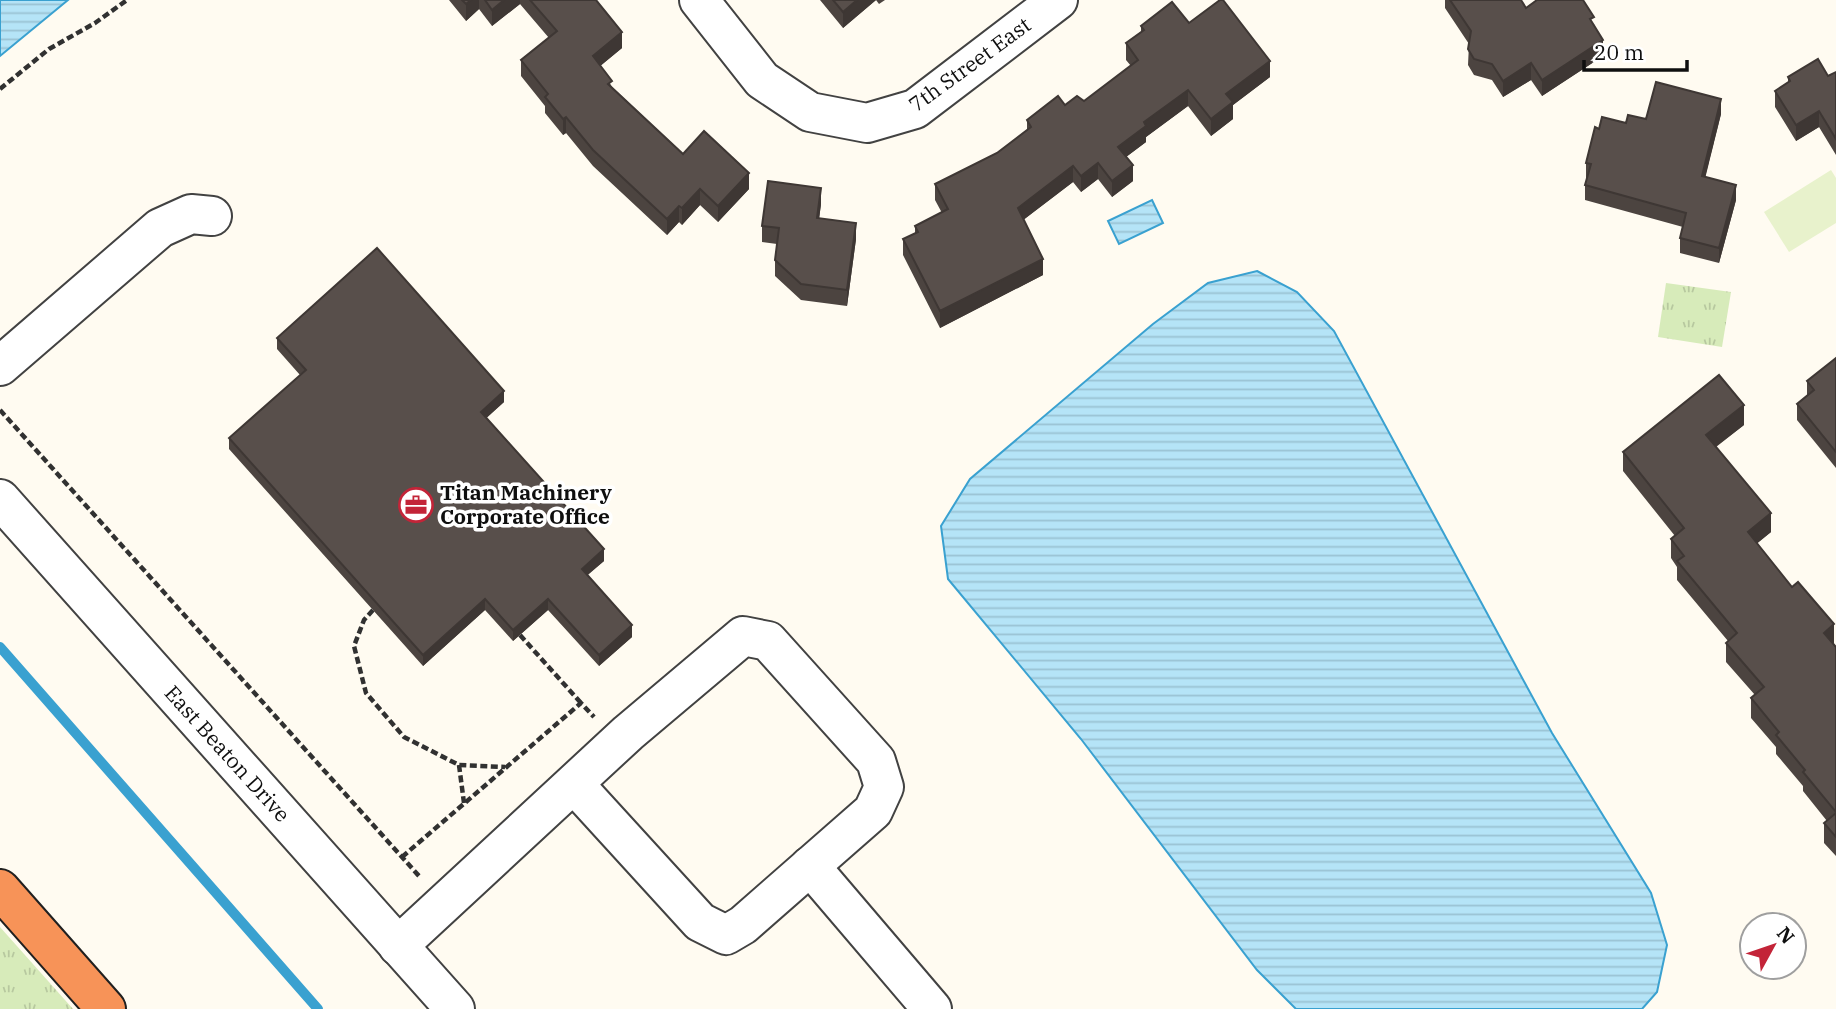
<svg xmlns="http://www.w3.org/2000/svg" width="1836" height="1009" font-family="'IBM Plex Serif',serif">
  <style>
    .grass { fill: url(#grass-tufts) }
    .pitch { fill: #e8f2cc }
    .water { fill: url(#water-rules); stroke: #3aa1d0; stroke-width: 2 }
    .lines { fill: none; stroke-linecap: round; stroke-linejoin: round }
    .stream { stroke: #3aa1d0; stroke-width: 10 }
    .minor-casing { stroke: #424242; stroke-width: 42 }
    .highway-casing { stroke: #202020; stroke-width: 42 }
    .path { stroke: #313131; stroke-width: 4.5; stroke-dasharray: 7 3.5; stroke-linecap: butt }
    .minor { stroke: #fff; stroke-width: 38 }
    .highway { stroke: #f79358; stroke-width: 38 }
    .wall { fill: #4c4440 }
    .shaded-wall { fill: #3e3734 }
    .building { fill: #584f4b; stroke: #3e3734; stroke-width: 2 }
    .labels { text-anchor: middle; stroke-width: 7; stroke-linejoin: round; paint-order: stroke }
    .street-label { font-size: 21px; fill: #0f0f0f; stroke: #fff }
    .poi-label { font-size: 21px; font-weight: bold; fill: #0f0f0f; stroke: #fff; text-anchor: start }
  </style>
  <defs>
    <pattern id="grass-tufts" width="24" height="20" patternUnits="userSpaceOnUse" patternTransform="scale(1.75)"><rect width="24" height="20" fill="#d7ebba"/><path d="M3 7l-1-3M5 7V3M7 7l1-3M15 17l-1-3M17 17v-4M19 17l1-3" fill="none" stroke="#b7c89f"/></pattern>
    <pattern id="water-rules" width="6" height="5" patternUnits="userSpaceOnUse" patternTransform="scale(1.75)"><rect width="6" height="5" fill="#b5e4f7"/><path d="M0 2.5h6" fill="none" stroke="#9ac2d3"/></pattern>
  </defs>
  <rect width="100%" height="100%" fill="#fffbf1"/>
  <g class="grass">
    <path d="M1666 283 1731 292 1722 347 1658 337Z"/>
    <path d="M0 927 73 1009H0Z"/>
  </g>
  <path class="pitch" d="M1831 170 1836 178V223L1789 252 1764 212Z"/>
  <g class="water">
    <path d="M0 0H68L0 56Z"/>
    <path d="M1152 200 1163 223 1119 244 1108 221Z"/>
    <path d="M1257 271 1297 292 1334 331 1552 733 1651 893 1667 945 1657 992 1642 1009H1296L1257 970 1081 739 948 579 941 526 970 479 1153 324 1208 283Z"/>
  </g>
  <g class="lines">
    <path class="stream" d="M0 647 318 1009"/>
    <g class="minor-casing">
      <g id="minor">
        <path d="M699 0 762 80 810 112 867 123 915 109 1058 0"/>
        <path d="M0 366 160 228 191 214 212 216"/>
        <path d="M0 499 455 1009"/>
        <path d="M810 866 932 1009"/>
        <path d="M398 946 628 733 743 636 768 641 876 761 884 787 873 811 743 925 726 935 700 922 574 784"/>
      </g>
    </g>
    <g class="highway-casing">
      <path id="highway" d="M0 889 106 1009"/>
    </g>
    <g class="path">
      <path d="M0 89 49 49 95 23 127 0"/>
      <path d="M0 410 419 876"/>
      <path d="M373 610 364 620 354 646 366 693 404 737 459 765 505 767"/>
      <path d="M520 635 581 703"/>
      <path d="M459 765 464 803"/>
      <path d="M402 857 581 703 594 717"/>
    </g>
    <use href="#minor" class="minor"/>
    <use href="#highway" class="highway"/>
  </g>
  <g class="wall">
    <path d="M449 0H596L622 48 600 66 612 87 683 154 749 189 718 222 700 205 682 225 679 222 667 235 593 166 566 133 563 135 545 113V106L521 76V60L549 38 520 4 492 26 479 9 466 21Z"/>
    <path d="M820 0H885L879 4 876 0 843 28Z"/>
    <path d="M1445 0H1521L1526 8 1594 24 1603 56 1542 96 1531 80 1503 97 1492 80 1474 75 1468 65 1469 44 1445 8Z"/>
    <path d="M1189 23 1270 77 1233 105V119L1211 136 1188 106 1146 137V142L1126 157 1133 181 1112 197 1098 179 1081 192 1073 182 1023 220 1043 275 940 328 903 255V239L915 233V226L942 213 935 200V184L997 153 1027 130V120L1065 105 1084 101 1131 66 1126 60V43L1141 32V26Z"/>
    <path d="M1836 72V155L1819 127 1796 141 1775 107V91L1788 83V77L1828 76Z"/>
    <path d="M1721 114 1705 177 1736 200 1719 263 1680 253V238L1683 227 1585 200V185L1587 178H1586V163L1599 129 1646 119Z"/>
    <path d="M821 204 819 219 856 239 847 306 801 300 775 276V260L777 244 762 242V226Z"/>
    <path d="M277 338 504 402 486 418 604 561 587 575 632 637 599 666 548 610 513 641 485 610 423 666 229 449V438L300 375 277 349Z"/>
    <path d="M1836 358V468L1797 420V404L1807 395V381Z"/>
    <path d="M1744 425 1716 447 1771 532 1757 543 1836 647V856L1824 843V823L1827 821 1803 791V786L1776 754V747L1751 718V698L1755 695 1726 662V643L1728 641 1677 580V567L1671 558V539L1675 536 1623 471V452Z"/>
  </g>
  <g class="shaded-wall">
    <path d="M471 0H479V9L466 21V4Z"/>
    <path d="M504 0H520V4L492 26V10Z"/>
    <path d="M857 0H876L843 28V12Z"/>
    <path d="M622 32V48L593 72V56Z"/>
    <path d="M1603 40V56L1542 96V80Z"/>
    <path d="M1270 61V77L1233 105V119L1211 136V119L1226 94Z"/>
    <path d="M1531 63V80L1503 97V81Z"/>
    <path d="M1188 90V106L1146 137V142L1118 163V147L1144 122Z"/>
    <path d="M1721 99V114L1702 191V176Z"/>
    <path d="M1819 111V127L1796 141V125Z"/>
    <path d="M566 117V133L563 135V119Z"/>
    <path d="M1098 163V179L1081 192V176Z"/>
    <path d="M1133 165V181L1112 197V181Z"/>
    <path d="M1073 166V182L1018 224V208Z"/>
    <path d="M749 173V189L718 222V206Z"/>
    <path d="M1736 185V200L1719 263V248Z"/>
    <path d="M821 188V204L817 234V218Z"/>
    <path d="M700 189V205L682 225V208Z"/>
    <path d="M679 206V222L667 235V219Z"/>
    <path d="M856 223V239L847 306V290Z"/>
    <path d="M1043 259V275L940 328V311Z"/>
    <path d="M504 391V402L481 423V412Z"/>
    <path d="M1744 405V425L1706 454V435Z"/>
    <path d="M1771 513V532L1748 551V532Z"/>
    <path d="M604 549V561L582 580V569Z"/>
    <path d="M485 599V610L423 666V655Z"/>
    <path d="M548 599V610L513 641V630Z"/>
    <path d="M1834 624V643L1824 652V633Z"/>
    <path d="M632 625V637L599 666V655Z"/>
  </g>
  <g class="building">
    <path d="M462 0H471L466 4Z"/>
    <path d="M485 0H504L492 10Z"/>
    <path d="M530 0H596L622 32 593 56 612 81 608 84 683 154 704 131 749 173 718 206 700 189 682 208 679 206 667 219 593 150 566 117 563 119 545 97 548 94 521 60 557 31Z"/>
    <path d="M833 0H857L843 12Z"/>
    <path d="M1220 0H1223L1270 61 1226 94 1233 102 1211 119 1188 90 1144 122 1146 126 1118 147 1133 165 1112 181 1098 163 1081 176 1073 166 1018 208 1043 259 940 311 903 239 918 232 915 226 948 209 935 184 997 153 1031 127 1027 120 1058 96 1065 105 1077 96 1084 101 1138 60 1126 43 1144 30 1141 26 1172 2 1189 23Z"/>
    <path d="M1450 0H1521L1526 8 1537 0H1583L1594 17 1590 19 1603 40 1542 80 1531 63 1503 81 1492 64 1474 59 1468 49 1471 31Z"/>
    <path d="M1818 59 1828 76 1836 72V139L1819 111 1796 125 1775 91 1790 81 1788 77Z"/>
    <path d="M1656 82 1721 99 1702 176 1736 185 1719 248 1680 238 1686 213 1585 185 1591 164 1586 163 1595 127 1599 129 1602 117 1626 123 1628 115 1646 119Z"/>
    <path d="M768 181 821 188 817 218 856 223 847 290 801 284 775 260 779 228 762 226Z"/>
    <path d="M377 248 504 391 481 412 604 549 582 569 632 625 599 655 548 599 513 630 485 599 423 655 229 438 306 370 277 338Z"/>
    <path d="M1836 358V452L1797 404 1814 390 1807 381Z"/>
    <path d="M1719 375 1744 405 1706 435 1771 513 1748 532 1792 587 1798 582 1834 624 1824 633 1836 647V812L1803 772 1805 770 1776 735 1779 732 1751 698 1764 687 1726 643 1737 633 1677 561 1684 556 1671 539 1684 528 1623 452Z"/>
    <path d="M1836 813V837L1824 823Z"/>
  </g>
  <defs>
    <g id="office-ring" transform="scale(1.75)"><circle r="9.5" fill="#fff" stroke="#c32438" stroke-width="1.5"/><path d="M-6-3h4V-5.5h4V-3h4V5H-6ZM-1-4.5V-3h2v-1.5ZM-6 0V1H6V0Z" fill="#c32438"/></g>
  </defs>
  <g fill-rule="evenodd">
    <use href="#office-ring" x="416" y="505"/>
  </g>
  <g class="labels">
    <g class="street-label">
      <text transform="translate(970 65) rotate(-36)" y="7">7th Street East</text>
      <text transform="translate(227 754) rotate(48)" y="7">East Beaton Drive</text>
    </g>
    <g class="poi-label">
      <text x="440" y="500">Titan Machinery<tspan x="440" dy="24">Corporate Office</tspan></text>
    </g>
  </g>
  <g transform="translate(1773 946) rotate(50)"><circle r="33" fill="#ffffff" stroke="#9f9f9f" stroke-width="2"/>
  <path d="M0-5L12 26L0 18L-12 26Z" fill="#c32438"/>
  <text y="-10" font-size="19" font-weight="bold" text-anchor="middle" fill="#0f0f0f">N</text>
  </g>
  <path d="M1584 60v10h103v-10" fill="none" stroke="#0f0f0f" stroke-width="3.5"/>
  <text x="1594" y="60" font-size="21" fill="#0f0f0f" stroke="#ffffff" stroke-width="5" paint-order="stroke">20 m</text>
</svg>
